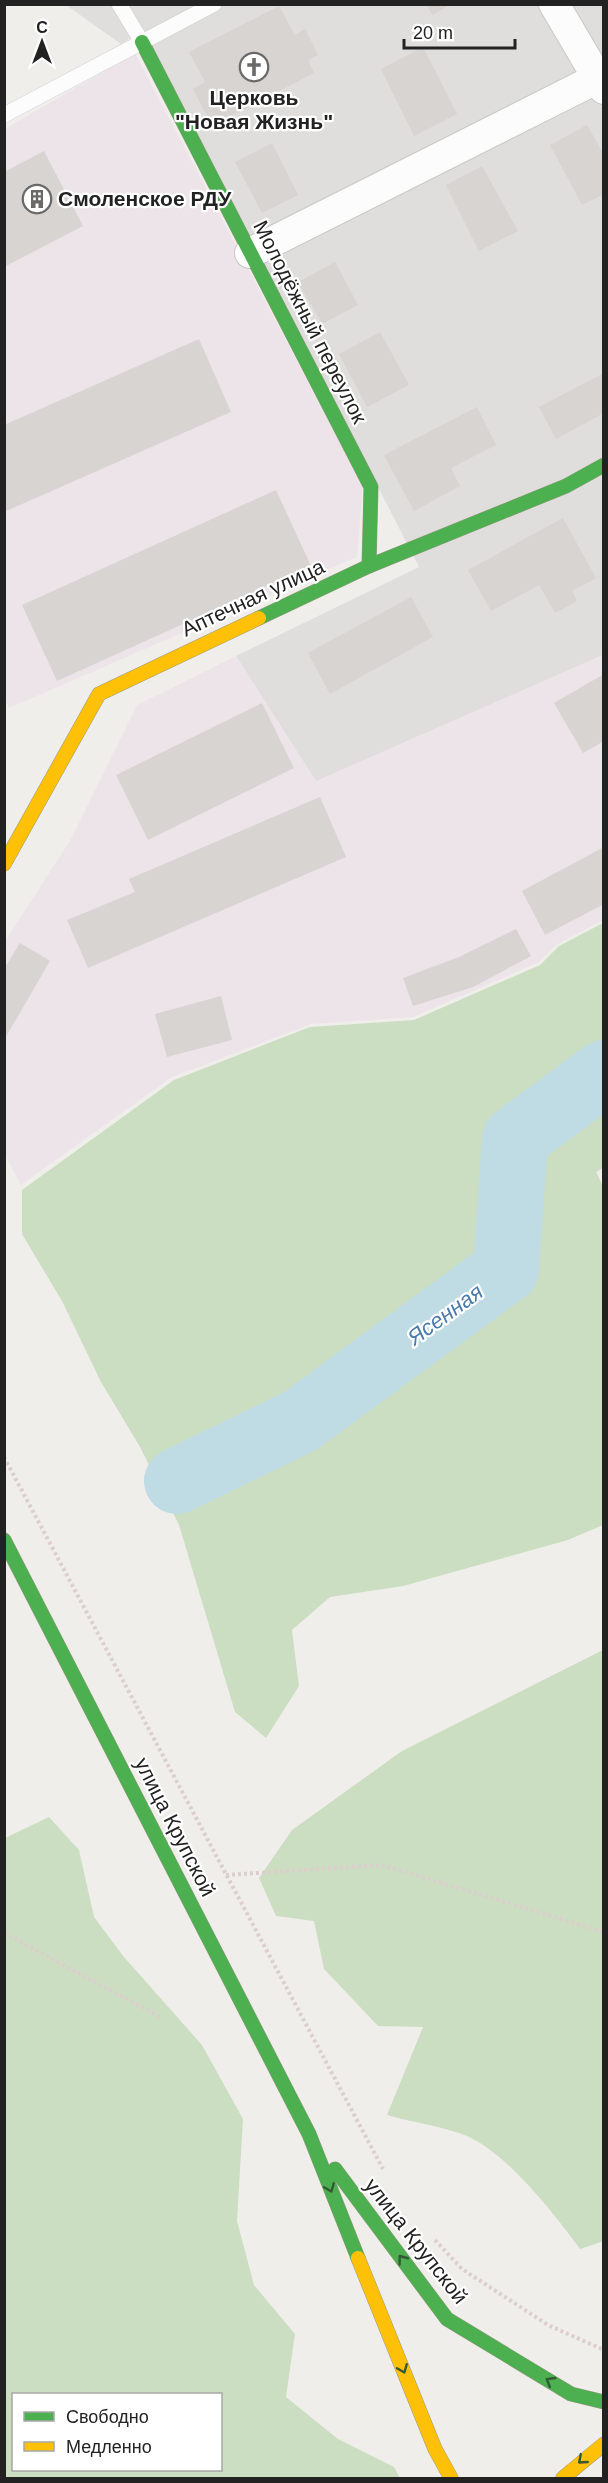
<svg xmlns="http://www.w3.org/2000/svg" width="608" height="2483" font-family="Arial,sans-serif">
  <style>
    .residential { fill: #dfdedc }
    .industrial { fill: #ede4e9 }
    .forest { fill: #cbdec1; fill-rule: evenodd }
    .lines { fill: none; stroke-linecap: round; stroke-linejoin: round }
    .river { stroke: #bfdbe3; stroke-width: 66 }
    .building { fill: #d7d4d2 }
    .lane-casing { stroke: #c9c8c7; stroke-width: 16 }
    .street-casing { stroke: #c9c8c7; stroke-width: 32 }
    .fast-casing { stroke: #999a82; stroke-width: 15 }
    .slow-casing { stroke: #999a82; stroke-width: 15 }
    .path { stroke: #dccecd; stroke-width: 4; stroke-dasharray: 3 3; stroke-linecap: butt }
    .lane { stroke: #fdfcfc; stroke-width: 15 }
    .street { stroke: #fdfcfc; stroke-width: 30 }
    .fast { stroke: #4caf50; stroke-width: 14 }
    .slow { stroke: #ffc107; stroke-width: 14 }
    .oneway { stroke: #335a34 }
    .labels { text-anchor: middle; stroke-width: 4.5; stroke-linejoin: round; paint-order: stroke }
    .poi-label { font-size: 21px; font-weight: bold; fill: #222; stroke: #fff }
    .street-label { font-size: 21px; fill: #222; stroke: #fff }
    .water-label { font-size: 22px; font-style: italic; fill: #4a7aab; stroke: #fff }
  </style>
  <rect width="100%" height="100%" fill="#f0eeeb"/>
  <path class="residential" d="M66 5H603V655L316 782 236 656 419 567 144 29 121 44Z"/>
  <g class="industrial">
    <path d="M135 53 363 487 357 557 9 708 5 699V129Z"/>
    <path d="M603 655V920L556 945 539 962 413 1017 311 1024 172 1077 21 1185 5 1155 4 943 71 839 137 705 236 656 316 781Z"/>
  </g>
  <g class="forest">
    <path d="M603 923 604 1167 596 1172 604 1188 603 1525 568 1540 403 1586 330 1597 292 1630 299 1686 266 1738 235 1712 179 1525 140 1447 101 1382 62 1301 22 1234V1190L174 1080 310 1027 414 1020 540 965 559 946Z"/>
    <path d="M603 1650 604 2241 580 2249C553 2213 509 2155 467 2136 445 2127 411 2122 387 2115L423 2027 378 2026 324 1969 314 1921 276 1916 259 1878 292 1830 402 1751Z"/>
    <path d="M49 1817 79 1850 94 1917 124 1957 202 2045 243 2119 237 2221 254 2285 295 2334 286 2397 338 2439 394 2467 400 2478H5V1838ZM14 2394H220V2470H14Z"/>
  </g>
  <g class="lines">
    <path class="river" d="M177 1481 300 1421 506 1270 515 1139 604 1073"/>
  </g>
  <g class="building">
    <path d="M426 4H452L432 15Z"/>
    <path d="M279 6 295 35 305 29 318 55 308 60 314 73 212 126 193 89 205 82 189 52Z"/>
    <path d="M423 47 457 114 414 136 381 69Z"/>
    <path d="M587 125 604 155V194L582 205 550 145Z"/>
    <path d="M272 143 298 195 262 213 235 162Z"/>
    <path d="M44 151 83 226 4 267V172Z"/>
    <path d="M482 166 518 231 479 251 446 185Z"/>
    <path d="M335 262 358 305 322 324 298 282Z"/>
    <path d="M380 332 409 385 367 407 339 354Z"/>
    <path d="M199 339 231 412 4 512V425Z"/>
    <path d="M604 373V413L556 439 539 407Z"/>
    <path d="M477 407 496 445 451 468 460 486 414 511 384 455Z"/>
    <path d="M276 490 311 566 57 681 22 605Z"/>
    <path d="M563 518 596 578 572 591 577 601 555 613 539 585 491 611 468 570Z"/>
    <path d="M411 597 433 637 330 694 308 653Z"/>
    <path d="M604 674V741L583 753 554 703Z"/>
    <path d="M262 703 294 768 148 840 116 775Z"/>
    <path d="M320 797 346 857 88 968 67 920 135 892 129 879Z"/>
    <path d="M604 847V904L545 935 522 891Z"/>
    <path d="M516 929 531 956 473 987 413 1006 403 978 459 957Z"/>
    <path d="M20 943 50 961 4 1040V969Z"/>
    <path d="M221 996 232 1040 167 1057 155 1014Z"/>
  </g>
  <g class="lines">
    <g class="lane-casing">
      <g id="lane">
        <path d="M119 4 142 42"/>
        <path d="M4 115 214 4"/>
      </g>
    </g>
    <g class="street-casing">
      <g id="street">
        <path d="M554 4 604 89"/>
        <path d="M250 253 596 79"/>
      </g>
    </g>
    <g class="fast-casing">
      <g id="fast">
        <path d="M142 42 371 487 369 566"/>
        <path d="M259 618 369 566 566 486 604 465"/>
        <path d="M4 1540 309 2134 358 2258"/>
        <path d="M335 2169 447 2319 571 2394 604 2402"/>
      </g>
    </g>
    <g class="slow-casing">
      <g id="slow">
        <path d="M4 864 99 694 259 618"/>
        <path d="M358 2258 435 2449 451 2478"/>
        <path d="M563 2478 604 2444"/>
      </g>
    </g>
    <g class="path">
      <path d="M4 1457 383 2169"/>
      <path d="M226 1875 382 1865 604 1932"/>
      <path d="M4 1933 162 2018"/>
      <path d="M435 2240 462 2269 548 2325 604 2350"/>
    </g>
    <use href="#lane" class="lane"/>
    <use href="#street" class="street"/>
    <use href="#fast" class="fast"/>
    <use href="#slow" class="slow"/>
  </g>
  <defs><path id="oneway-chevron" d="M-2-3.5L2.5 0L-2 3.5" fill="none" stroke-width="1.6" stroke-linecap="round" stroke-linejoin="round" transform="scale(1.5)"/></defs>
  <g class="oneway">
    <use href="#oneway-chevron" transform="translate(330 2188) rotate(68)"/>
    <use href="#oneway-chevron" transform="translate(402 2259) rotate(-127)"/>
    <use href="#oneway-chevron" transform="translate(403 2369) rotate(68)"/>
    <use href="#oneway-chevron" transform="translate(550 2381) rotate(-149)"/>
    <use href="#oneway-chevron" transform="translate(582 2460) rotate(139)"/>
  </g>
  <defs>
    <g id="church-ring" transform="scale(1.5)"><circle r="9.5" fill="#fff" stroke="#6a6968" stroke-width="1.5"/><path d="M-1.2-6h2.4v3.5h3.3v2.4h-3.3V6h-2.4V-.1h-3.3v-2.4h3.3Z" fill="#6a6968"/></g>
    <g id="building-ring" transform="scale(1.5)"><circle r="9.5" fill="#fff" stroke="#6a6968" stroke-width="1.5"/><path d="M-4-6H4V6H1V3H-1V6H-4ZM-2.5-4.3h1.7v1.8h-1.7ZM.8-4.3h1.7v1.8H.8ZM-2.5-1h1.7V.8h-1.7ZM.8-1h1.7V.8H.8Z" fill="#6a6968"/></g>
  </defs>
  <g fill-rule="evenodd">
    <use href="#church-ring" x="254" y="67"/>
    <use href="#building-ring" x="37" y="199"/>
  </g>
  <g class="labels">
    <g class="poi-label">
      <text x="254" y="105">Церковь<tspan x="254" dy="24">"Новая Жизнь"</tspan></text>
      <text x="58" y="206" text-anchor="start">Смоленское РДУ</text>
    </g>
    <g class="street-label">
      <text transform="translate(310 322) rotate(63)" y="7">Молодёжный переулок</text>
      <text transform="translate(253 598) rotate(-25)" y="7">Аптечная улица</text>
      <text transform="translate(175 1827) rotate(63)" y="7">улица Крупской</text>
      <text transform="translate(416 2241) rotate(52)" y="7">улица Крупской</text>
    </g>
    <g class="water-label">
      <text transform="translate(445 1314) rotate(-36)" y="8">Ясенная</text>
    </g>
  </g>
  <rect width="608" height="2483" fill="none" stroke="#222222" stroke-width="12"/>
  <rect x="12" y="2393" width="210" height="78" fill="#ffffff" stroke="#a7a7a7" stroke-width="1.5"/>
  <rect x="24" y="2412" width="30" height="9" fill="#4caf50" stroke="#a7a7a7" stroke-width="1.5"/>
  <text x="66" y="2423" font-size="18" fill="#222222">Свободно</text>
  <rect x="24" y="2442" width="30" height="9" fill="#ffc107" stroke="#a7a7a7" stroke-width="1.5"/>
  <text x="66" y="2453" font-size="18" fill="#222222">Медленно</text>
  <g transform="translate(42 42)" stroke="#ffffff" stroke-width="4.5" paint-order="stroke">
  <path d="M0-4.5L10 22L0 15L-10 22Z" fill="#222222"/>
  <text y="-9" font-size="16" font-weight="bold" text-anchor="middle" fill="#222222">С</text>
  </g>
  <path d="M404 39v9h111v-9" fill="none" stroke="#222222" stroke-width="3"/>
  <text x="413" y="39" font-size="18" fill="#222222" stroke="#ffffff" stroke-width="4.5" paint-order="stroke">20 m</text>
</svg>
